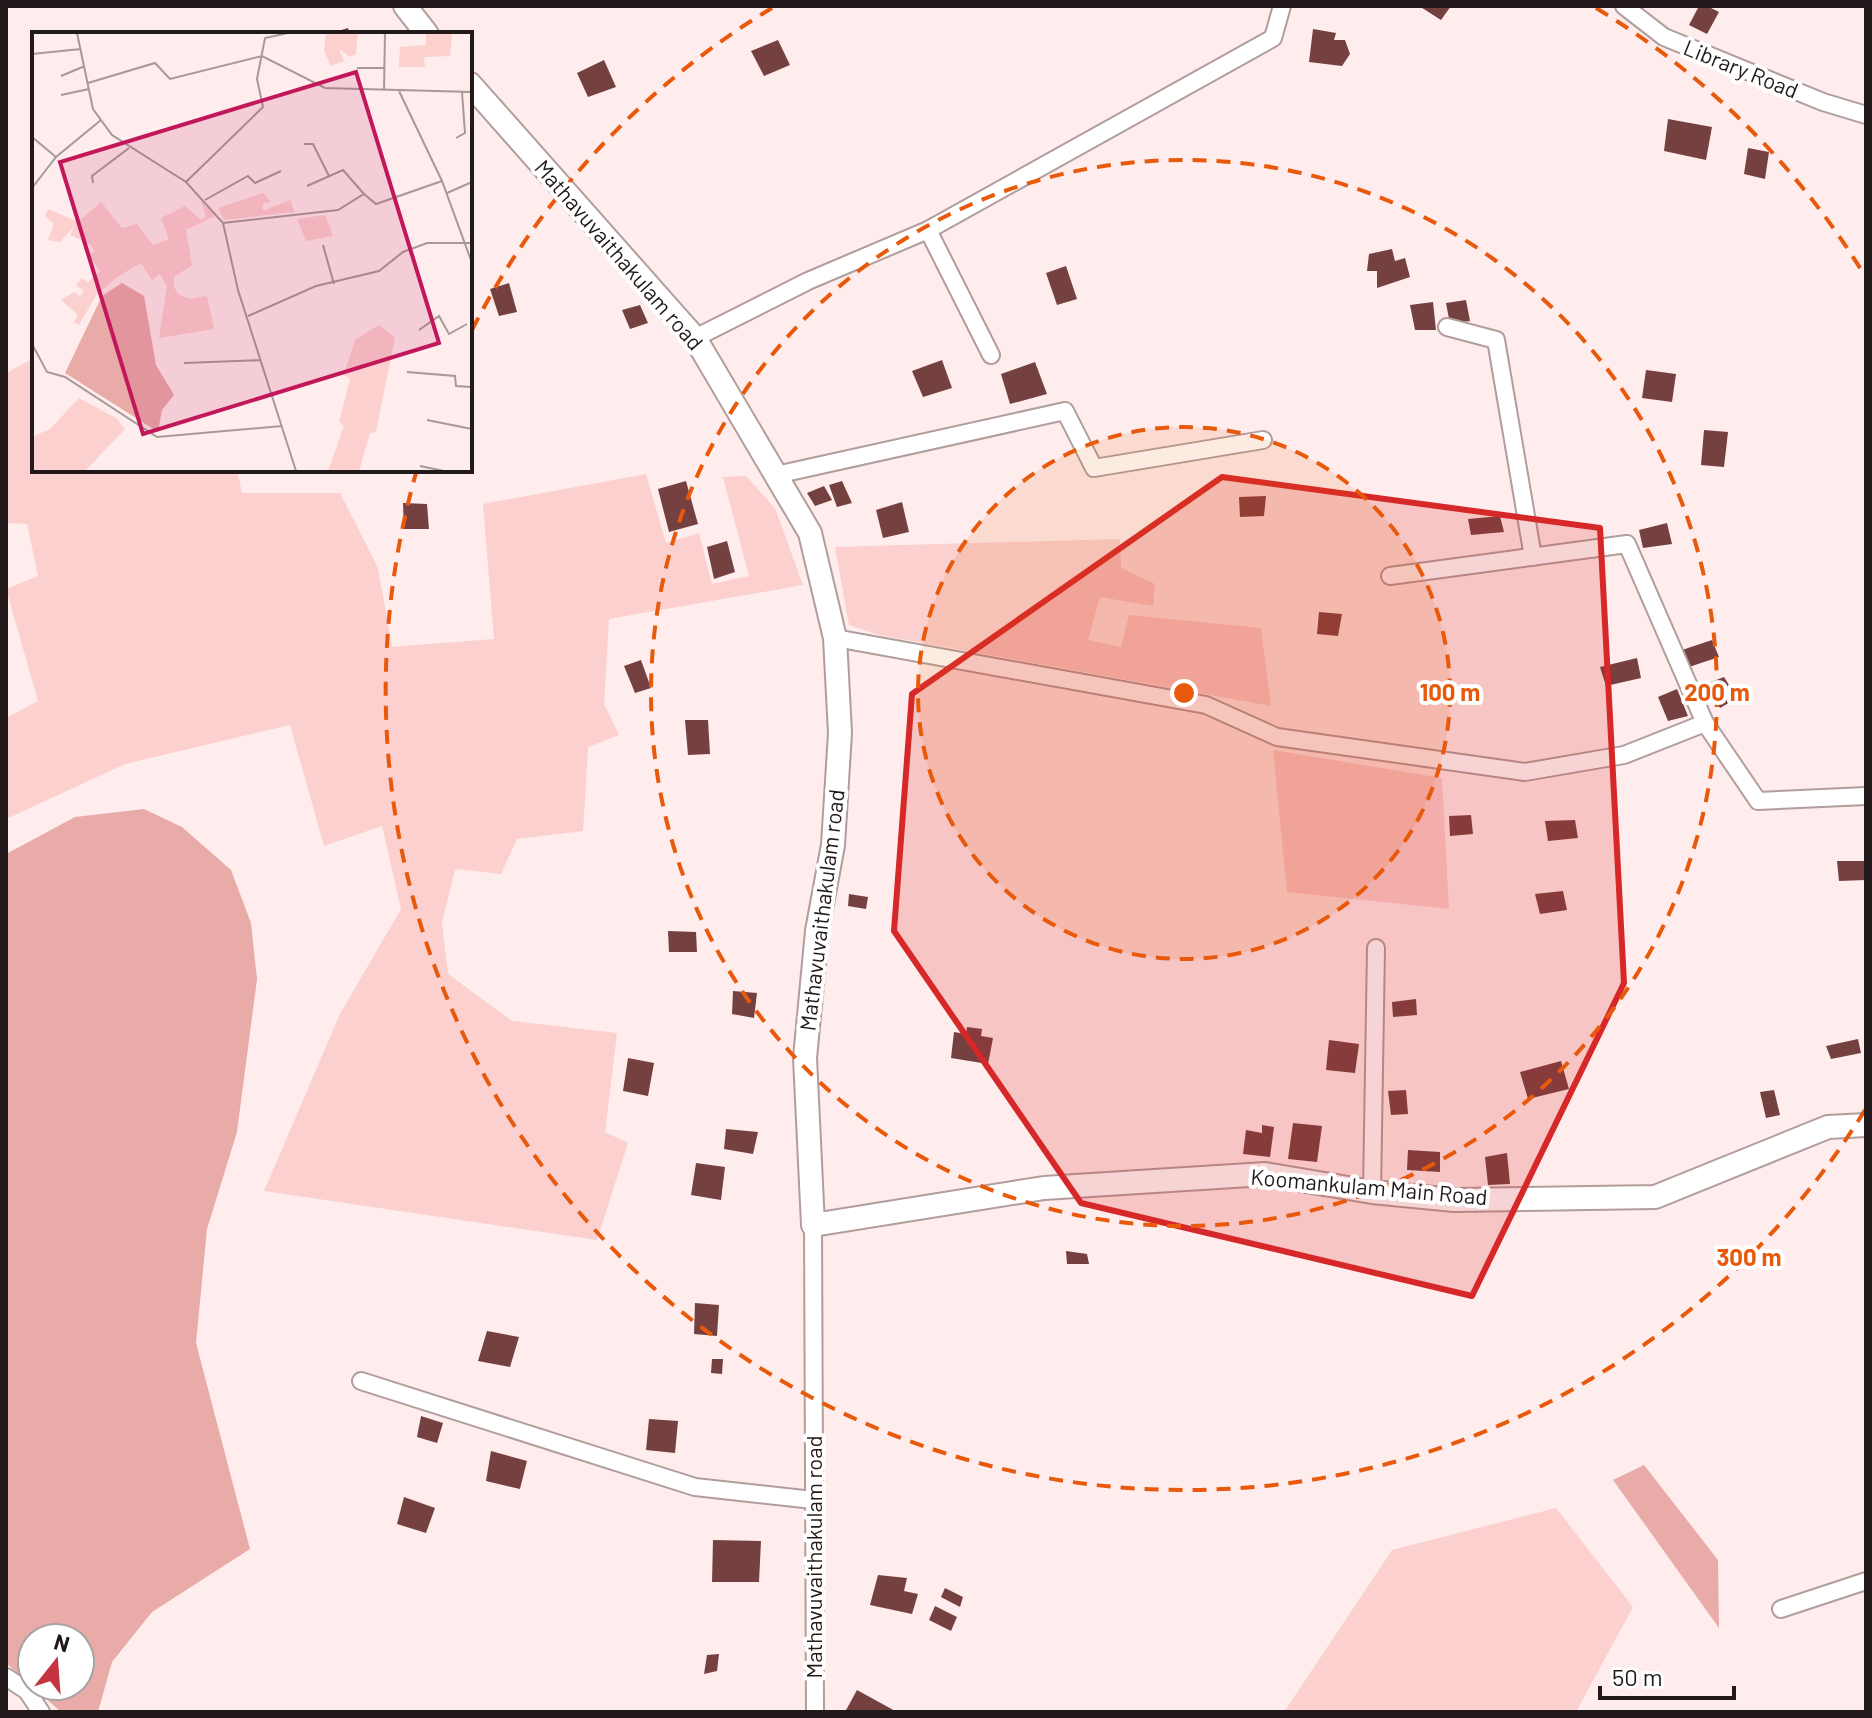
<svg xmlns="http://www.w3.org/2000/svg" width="1872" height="1718" font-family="Barlow,sans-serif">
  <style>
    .green { fill: #fbd0ce }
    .water { fill: #e8aba8; fill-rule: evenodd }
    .building { fill: #754040 }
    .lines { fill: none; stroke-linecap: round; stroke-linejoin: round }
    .street-casing { stroke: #b19d9c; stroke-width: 20 }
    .secondary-casing { stroke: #b19d9c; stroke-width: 26 }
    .street { stroke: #fff; stroke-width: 16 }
    .secondary { stroke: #fff; stroke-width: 22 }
    .marked { fill: #d62828; fill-opacity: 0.2; stroke: #d62828; stroke-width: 6; stroke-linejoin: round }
    .ring { fill: none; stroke: #e8590c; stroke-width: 4; stroke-dasharray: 14 10 }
    .labels { text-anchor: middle; stroke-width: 8; stroke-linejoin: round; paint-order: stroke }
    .street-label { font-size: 22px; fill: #221a1a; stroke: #fff }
    .inset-road { fill: none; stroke: #a69998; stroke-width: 2 }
    .view { fill: #c2185b; fill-opacity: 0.15; stroke: #c2185b; stroke-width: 4 }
    .inset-edge { fill: none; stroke: #221a1a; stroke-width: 4 }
    .centre { fill: #e8590c; stroke: #fff; stroke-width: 4 }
    .ring-label { font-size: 24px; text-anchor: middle; font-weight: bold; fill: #e8590c; stroke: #fff; stroke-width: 8; stroke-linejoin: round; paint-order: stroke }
  </style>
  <rect width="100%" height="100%" fill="#feedec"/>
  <g class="green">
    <path d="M34 358V470H237L242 493H340L378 568 392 647 494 639 483 504 646 474 666 543 699 533 712 584 749 576 723 477 746 476 775 508 803 585 609 619 604 704 619 735 588 747 583 831 517 839 501 874 455 869 442 923 448 974 512 1021 617 1033 605 1132 628 1143 597 1240 264 1191 340 1014 401 909 382 826 324 846 290 725 125 764 6 819V718L38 701 6 589 38 576 27 524 6 523V373Z"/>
    <path d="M1120 539 1121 568 1155 584 1153 606 1100 597 1088 640 1121 647 1129 615 1261 628 1271 706 879 635 849 625 835 547Z"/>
    <path d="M1273 750 1442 778 1449 909 1287 892Z"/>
    <path d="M1556 1508 1633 1607 1576 1712H1284L1392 1550Z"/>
  </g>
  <g class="water">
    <path d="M144 809 182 827 231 870 251 923 257 979 237 1132 207 1229 196 1343 250 1549 152 1612 112 1662 98 1712H61L6 1663V854L75 817ZM32 1638H80V1686H32Z"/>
    <path d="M1644 1465 1718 1560 1719 1628 1613 1480Z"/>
  </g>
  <g class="building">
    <path d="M1419 6H1451L1441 20Z"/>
    <path d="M1699 6H1707L1719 12 1707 34 1689 25Z"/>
    <path d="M348 28 350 34H332L331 33Z"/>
    <path d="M1313 29 1336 33 1334 40H1345L1350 54 1342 66 1309 62Z"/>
    <path d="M778 40 790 65 764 76 751 51Z"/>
    <path d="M604 60 616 87 588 97 577 73Z"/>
    <path d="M1668 119 1712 127 1706 160 1664 151Z"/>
    <path d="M1748 148 1769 152 1765 179 1744 174Z"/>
    <path d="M1392 249 1395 261 1405 258 1410 277 1377 288V271H1367L1369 254Z"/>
    <path d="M1066 266 1077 299 1057 305 1046 273Z"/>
    <path d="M509 283 517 312 499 316 490 289Z"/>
    <path d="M1466 300 1470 321 1450 324 1446 303Z"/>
    <path d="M1433 302 1436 330H1415L1410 305Z"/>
    <path d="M640 305 648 323 630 329 622 310Z"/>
    <path d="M942 360 952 388 923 397 912 371Z"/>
    <path d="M1035 362 1047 394 1010 404 1001 374Z"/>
    <path d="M1646 370 1676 374 1672 402 1642 398Z"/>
    <path d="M1704 430 1728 432 1724 467 1701 465Z"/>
    <path d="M686 481 698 524 669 532 658 489Z"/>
    <path d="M842 481 852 503 837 507 829 485Z"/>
    <path d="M824 486 832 500 815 506 807 493Z"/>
    <path d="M1266 496 1264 516 1240 517 1239 497Z"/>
    <path d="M902 502 909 532 883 538 876 510Z"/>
    <path d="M403 503 427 504 429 529H404Z"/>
    <path d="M1500 516 1504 532 1471 535 1468 519Z"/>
    <path d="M1667 523 1672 544 1643 548 1639 530Z"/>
    <path d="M727 541 735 572 714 579 707 547Z"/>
    <path d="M1319 612 1342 614 1338 636 1317 634Z"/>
    <path d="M1712 640 1719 657 1689 667 1682 650Z"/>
    <path d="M1637 658 1641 678 1606 686 1600 667Z"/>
    <path d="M641 660 651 688 635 693 624 666Z"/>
    <path d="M1724 677 1737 698 1720 708 1706 684Z"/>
    <path d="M1677 689 1688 716 1668 721 1658 697Z"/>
    <path d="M685 720H708L710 754 688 755Z"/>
    <path d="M1471 815 1473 834 1450 836 1449 816Z"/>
    <path d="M1575 820 1578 838 1548 841 1545 821Z"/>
    <path d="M1837 861H1865L1866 880 1839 881Z"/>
    <path d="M1563 891 1567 910 1540 914 1535 894Z"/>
    <path d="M849 894 868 897 866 909 848 906Z"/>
    <path d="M668 931 696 932 697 952H669Z"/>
    <path d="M733 991 757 993 754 1018 732 1014Z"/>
    <path d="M1416 999 1417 1015 1393 1017 1392 1002Z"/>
    <path d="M967 1027 982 1029 981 1036 993 1038 988 1064 951 1058 954 1032 966 1034Z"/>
    <path d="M1858 1039 1861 1053 1831 1059 1826 1046Z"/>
    <path d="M1329 1040 1359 1044 1355 1073 1326 1070Z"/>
    <path d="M628 1058 654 1063 648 1096 623 1091Z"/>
    <path d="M1561 1061 1569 1089 1528 1099 1520 1072Z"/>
    <path d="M1406 1090 1408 1114 1391 1115 1388 1091Z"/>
    <path d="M1774 1090 1780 1115 1766 1118 1760 1092Z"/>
    <path d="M1293 1123 1322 1126 1317 1162 1288 1159Z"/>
    <path d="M1262 1125 1274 1127 1270 1157 1243 1154 1246 1130 1262 1133Z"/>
    <path d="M726 1129 758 1132 753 1154 724 1149Z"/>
    <path d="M1408 1150 1440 1152V1172L1407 1170Z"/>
    <path d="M1507 1153 1510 1184 1488 1185 1485 1157Z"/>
    <path d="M696 1163 725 1167 721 1200 691 1195Z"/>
    <path d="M1066 1251 1087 1254 1089 1264H1067Z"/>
    <path d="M695 1303 719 1305 717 1336 694 1334Z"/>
    <path d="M487 1331 519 1337 510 1367 478 1361Z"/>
    <path d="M712 1359H723L722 1374 711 1373Z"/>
    <path d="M421 1416 443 1423 437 1443 417 1437Z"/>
    <path d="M649 1419 678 1421 675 1453 646 1450Z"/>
    <path d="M491 1451 527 1461 520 1489 486 1481Z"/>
    <path d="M404 1497 435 1508 426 1533 397 1524Z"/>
    <path d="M713 1540 761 1541 759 1582H712Z"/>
    <path d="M878 1575 907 1578 904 1591 918 1594 912 1614 870 1605Z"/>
    <path d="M945 1588 963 1597 960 1607 941 1597Z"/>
    <path d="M935 1606 957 1617 951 1631 929 1620Z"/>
    <path d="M719 1654 717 1671 704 1674 707 1655Z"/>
    <path d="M857 1690 897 1712H845Z"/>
  </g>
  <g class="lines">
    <g class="street-casing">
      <g id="street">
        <path d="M1624 6 1664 37 1823 102 1866 115"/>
        <path d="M928 230 991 355"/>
        <path d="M1447 327 1496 340 1533 557"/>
        <path d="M695 338 808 281 928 230 1273 38 1282 6"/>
        <path d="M776 475 1065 411 1094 468 1263 440"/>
        <path d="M1390 576 1627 544 1705 723"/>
        <path d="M835 638 1206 705 1277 737 1525 772 1624 755 1705 723 1758 801 1866 796"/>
        <path d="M1372 1192 1376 948"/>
        <path d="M813 1225 815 1712"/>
        <path d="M361 1381 695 1487 813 1500"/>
        <path d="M1781 1609 1866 1581"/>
        <path d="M6 1677 27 1691 41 1712"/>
      </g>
    </g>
    <g class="secondary-casing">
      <g id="secondary">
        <path d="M405 6 427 34"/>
        <path d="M470 84 695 338 810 533 835 638 840 733 833 845 817 931 805 1058 813 1225 1044 1188 1265 1174 1372 1192 1454 1200 1655 1197 1828 1127 1866 1125"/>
      </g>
    </g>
    <use href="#street" class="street"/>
    <use href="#secondary" class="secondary"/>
  </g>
  <path class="marked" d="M1222 477 1600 528 1624 983 1472 1296 1081 1203 894 931 912 694Z"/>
  <circle cx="1184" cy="693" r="266" fill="#e8590c" fill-opacity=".12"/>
  <g class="ring">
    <circle cx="1184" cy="693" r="266"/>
    <circle cx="1184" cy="693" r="533"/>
    <path d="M1865 1110A799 799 0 0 1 416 473M472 330A799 799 0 0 1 772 8M1596 8A799 799 0 0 1 1865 276"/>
  </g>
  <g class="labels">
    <g class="street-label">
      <text transform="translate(1741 69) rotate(22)" y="8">Library Road</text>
      <text transform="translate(619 255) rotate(49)" y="8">Mathavuvaithakulam road</text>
      <text transform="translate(822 910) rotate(-83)" y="8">Mathavuvaithakulam road</text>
      <text transform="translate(1369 1187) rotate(5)" y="8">Koomankulam Main Road</text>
      <text transform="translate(814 1557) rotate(-90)" y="8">Mathavuvaithakulam road</text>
    </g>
  </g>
  <g transform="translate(32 32)">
    <rect width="440" height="440" fill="#feedec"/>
    <path d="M294 1H326L324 22 318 25 307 17 312 29 299 34 292 19ZM394 1H420L418 24 392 25 393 35H367L368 15 394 13ZM231 161 239 170 231 171V179L258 168 263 180 192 188 186 176ZM169 169 183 184 154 198 160 233 142 245V255L146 262 158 267 175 264 182 297 127 306 135 254 128 242 120 248 109 231 85 245 65 262 47 293 42 290 46 283 29 268 42 260 48 264 52 259 44 253 50 246 56 250 68 239 57 223 62 219 58 212 38 203 42 194 28 210 16 208 22 192 13 184 16 177 46 190 69 170 90 196 105 192 121 213 137 207 129 186 153 174 169 188 174 185ZM293 183 301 204 274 209 265 187ZM347 293 363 305 344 400 338 401 327 439H296L312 394 307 390 318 347 312 343 323 308ZM47 366 84 386 93 397 53 439H0V405L18 397Z" fill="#fbd0ce"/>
    <path d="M90 251 112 264 124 333 142 363 130 378 126 400 33 341 70 264Z" fill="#e8aba8"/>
    <path class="inset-road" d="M45 1 61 77 80 103 154 150 191 191 206 258 264 439M0 22 49 17M325 36H352M29 44 53 34M56 51 123 31 138 47 230 24 293 56 440 60M352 58 353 1M367 59 410 149 440 231M29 63 57 57M0 105 24 125M424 106 433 101 430 60M272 112H281L297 144M154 150 231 75 225 47 233 6 256 1M61 151 60 144 97 116M275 154 311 138 332 162M0 156 24 125 69 88M415 161 440 150M173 168 216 144 223 151 249 139M191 191 306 178 332 162 344 172 410 149M291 213 302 252M216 284 284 254 347 239 371 220 395 211H440M387 298 407 284 417 302 435 292M0 312 15 340 33 345 125 405 250 394M152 331 229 328M375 340 423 344 424 354 440 355M395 388 440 397M388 434 412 439"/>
    <path class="view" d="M324 40 407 311 111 402 28 130Z"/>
    <rect width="440" height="440" class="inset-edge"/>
  </g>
  <circle cx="1184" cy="693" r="12" class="centre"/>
  <g class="ring-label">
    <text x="1450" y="701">100 m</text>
    <text x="1717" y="701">200 m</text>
    <text x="1749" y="1266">300 m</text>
  </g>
  <rect width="1872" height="1718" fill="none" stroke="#221a1a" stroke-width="16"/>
  <g transform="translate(56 1662) rotate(17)"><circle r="38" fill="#ffffff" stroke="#a7a3a3" stroke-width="2"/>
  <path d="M0-6L14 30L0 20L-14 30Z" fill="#c33340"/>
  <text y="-12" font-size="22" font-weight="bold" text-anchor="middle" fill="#221a1a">N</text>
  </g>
  <path d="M1600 1686v12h134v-12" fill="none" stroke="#221a1a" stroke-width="4"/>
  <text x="1612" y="1686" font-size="24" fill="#221a1a" stroke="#ffffff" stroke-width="6" paint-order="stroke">50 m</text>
</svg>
